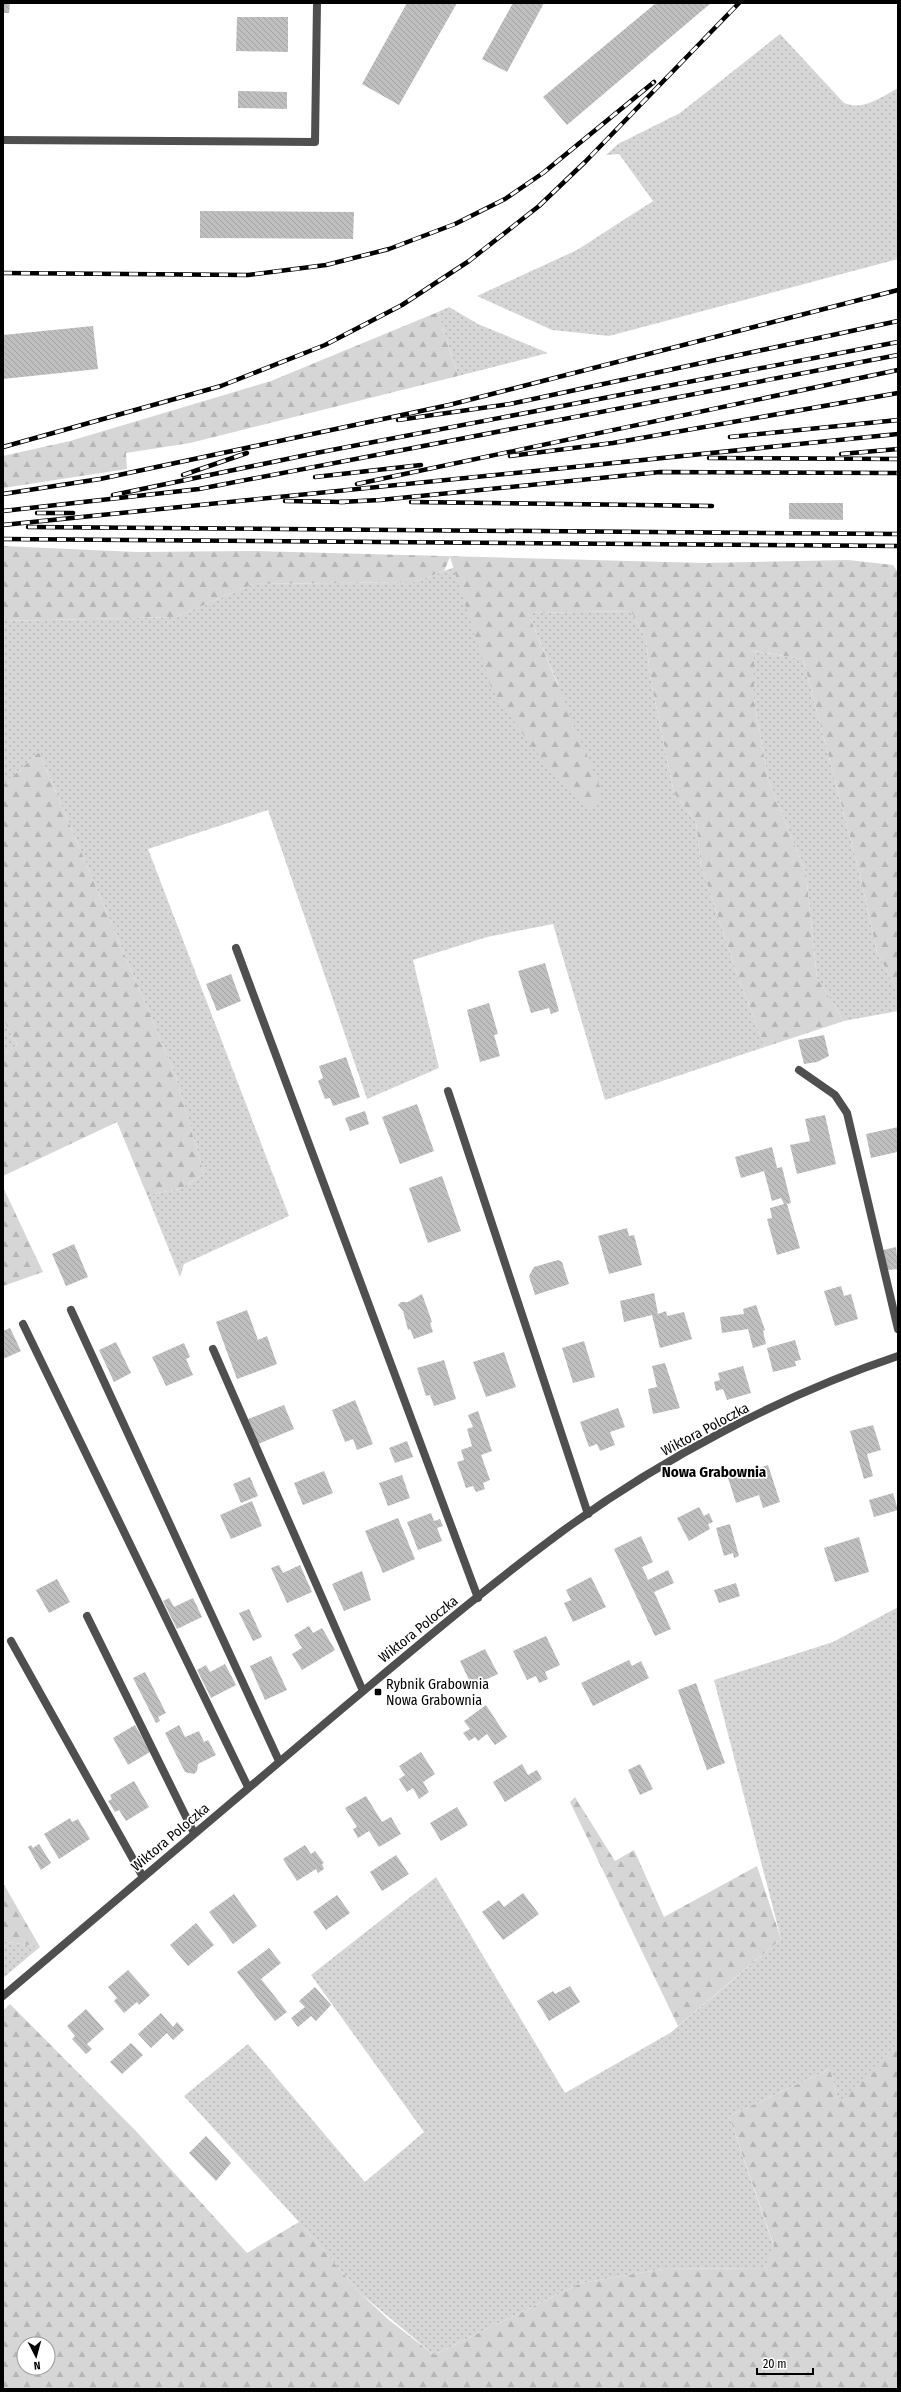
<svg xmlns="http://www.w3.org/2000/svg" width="901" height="2392" font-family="'Fira Sans Condensed',sans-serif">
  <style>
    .grass { fill: url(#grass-dots) }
    .forest { fill: url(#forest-firs); fill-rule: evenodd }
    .building { fill: url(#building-back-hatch) }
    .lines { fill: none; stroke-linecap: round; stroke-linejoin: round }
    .street { stroke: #4f4f4f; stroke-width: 8 }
    .rail-casing { stroke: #000; stroke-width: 4.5 }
    .rail { stroke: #fff; stroke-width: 3; stroke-dasharray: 9; stroke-linecap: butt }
    .poi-dot { fill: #000; stroke: #fff; stroke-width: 1.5 }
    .labels { text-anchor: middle; stroke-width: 3.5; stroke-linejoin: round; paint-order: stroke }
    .street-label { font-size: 14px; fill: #000; stroke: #fff }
    .poi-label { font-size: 14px; fill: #000; stroke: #fff; text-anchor: start }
    .neighbourhood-label { font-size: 15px; font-weight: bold; fill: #000; stroke: #fff }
  </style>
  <defs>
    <pattern id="grass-dots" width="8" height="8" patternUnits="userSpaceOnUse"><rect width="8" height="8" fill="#d6d6d6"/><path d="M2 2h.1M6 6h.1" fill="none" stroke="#b6b6b6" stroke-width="1.8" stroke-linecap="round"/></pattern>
    <pattern id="forest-firs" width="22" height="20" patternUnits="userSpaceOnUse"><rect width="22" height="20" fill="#d6d6d6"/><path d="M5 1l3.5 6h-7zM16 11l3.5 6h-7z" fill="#b6b6b6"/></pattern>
    <pattern id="building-back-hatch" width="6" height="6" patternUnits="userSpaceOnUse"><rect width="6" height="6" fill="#bfbfbf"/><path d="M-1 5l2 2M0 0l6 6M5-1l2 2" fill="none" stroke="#a2a2a2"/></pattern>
  </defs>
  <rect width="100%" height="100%" fill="#fff"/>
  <g class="grass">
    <path d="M780 34 844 103C864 111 881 97 898 88V259L609 336 552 330 477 296 577 250 653 201 619 154 606 155 618 144 680 113Z"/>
    <path d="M449 307 478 324 548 353 458 376 438 312Z"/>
    <path d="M455 567 559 687 528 613 631 611 646 639 650 676 674 793 696 822 701 865 738 977 765 1047 605 1100 553 924 487 937 413 960 439 1068 367 1099 268 810 148 849 289 1216 184 1264 180 1277 147 1195 180 1189 204 1174 175 1074 39 752 3 785V621L176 617 253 584 414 582Z"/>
    <path d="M753 651 803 659 860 875 877 952 898 992V1011L844 1021 817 978 806 873 768 779 754 699Z"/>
    <path d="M3 1019 17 1045 3 1054Z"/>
    <path d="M898 1607V2043L839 2103 830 2069 729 2116 774 2247 765 2268 663 2269 581 2283 434 2355 360 2293 299 2222 184 2096 248 2044 365 2182 424 2132 311 1975 436 1877 565 2093 670 2033 781 1939 714 1680 833 1642Z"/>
    <path d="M3 1941 40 1947 3 1978Z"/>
  </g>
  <g class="forest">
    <path d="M438 312 458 376 190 443 126 453 127 469 3 488V456L70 441 271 381Z"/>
    <path d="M3 546 136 552 252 551 705 563 848 560 893 565 898 572V992L877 952 860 875 803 659 754 651V699L768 779 806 873 817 978 844 1021 765 1047 738 977 701 865 696 822 674 793 650 676 646 639 631 611 528 613 602 792 591 814 532 747 492 690 450 557 444 571 414 582 253 584 176 617 3 621Z"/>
    <path d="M39 752 175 1074 204 1174 180 1189 147 1195 117 1122 3 1176V1054L17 1045 3 1019V785Z"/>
    <path d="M3 1187 43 1272 3 1286Z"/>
    <path d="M575 1797 615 1861 634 1850 664 1917 757 1866 781 1939 678 2026 570 1802Z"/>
    <path d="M3 1883 40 1947 3 1941Z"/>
    <path d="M10 2004 135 2130 247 2253 299 2222 360 2293 389 2320 434 2355 581 2283 663 2269 765 2268 774 2246 729 2116 830 2069 839 2102 898 2043V2389H3V2011ZM24 2344H48V2368H24Z"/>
  </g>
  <g class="building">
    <path d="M3 3H10L9 13H3Z"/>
    <path d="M407 3H457L399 105 362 84Z"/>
    <path d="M513 3H544L507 72 482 59Z"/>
    <path d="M656 3H711L567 125 543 97Z"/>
    <path d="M237 17H288V52L236 51Z"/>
    <path d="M238 91 287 92V109L238 108Z"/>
    <path d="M200 211 354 212 353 239 200 238Z"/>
    <path d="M93 326 98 369 3 379V335Z"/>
    <path d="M789 503H843V520L789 519Z"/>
    <path d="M545 963 559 1011 551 1014 549 1008 531 1013 518 971Z"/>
    <path d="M231 974 241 1001 217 1011 206 984Z"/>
    <path d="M489 1003 498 1034 494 1035 500 1056 480 1062 467 1010Z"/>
    <path d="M824 1035 829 1056 817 1062 804 1064 798 1040Z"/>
    <path d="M346 1057 360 1097 333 1106 330 1098 325 1099 318 1081 323 1078 319 1066Z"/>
    <path d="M417 1104 434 1151 400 1164 382 1117Z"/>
    <path d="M365 1111 369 1124 350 1131 345 1118Z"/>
    <path d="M825 1115 836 1164 797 1174 790 1145 810 1141 805 1119Z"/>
    <path d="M898 1127V1155L897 1152 871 1158 866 1134Z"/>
    <path d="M772 1147 777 1168 782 1167 791 1203 787 1204 800 1248 777 1255 767 1219 772 1218 770 1208 784 1204 781 1198 772 1201 764 1171 741 1178 735 1157Z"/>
    <path d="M442 1176 461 1231 428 1243 409 1188Z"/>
    <path d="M627 1228 629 1236 634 1235 642 1265 609 1274 598 1236Z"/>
    <path d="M74 1244 88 1277 66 1286 52 1254Z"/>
    <path d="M896 1247 898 1269 887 1270 883 1250Z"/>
    <path d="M558 1260 562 1262 569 1284 535 1295 529 1276 534 1267Z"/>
    <path d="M841 1286 844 1296 851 1294 858 1319 835 1326 824 1291Z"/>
    <path d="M654 1293 658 1314 666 1311 667 1316 684 1312 692 1339 660 1348 652 1315 624 1322 620 1301Z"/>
    <path d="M422 1294 432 1322 430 1323 433 1332 414 1339 410 1329 408 1330 403 1311 398 1305 401 1302H408Z"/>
    <path d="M756 1305 765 1330 763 1331 766 1344 753 1348 748 1329 722 1333 720 1317 744 1314 743 1309Z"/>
    <path d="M247 1310 258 1340 267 1336 277 1364 237 1379 216 1322Z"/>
    <path d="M10 1328 21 1351 3 1359V1331Z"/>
    <path d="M795 1340 801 1360 795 1361 796 1366 773 1372 767 1348Z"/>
    <path d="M584 1341 595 1377 573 1383 562 1348Z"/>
    <path d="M116 1342 131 1373 114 1382 99 1350Z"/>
    <path d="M184 1343 190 1357 186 1359 193 1375 166 1386 152 1357Z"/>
    <path d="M504 1352 516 1387 486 1397 473 1362Z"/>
    <path d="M444 1360 456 1399 434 1406 430 1395 426 1396 417 1368Z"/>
    <path d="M665 1363 680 1408 653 1414 648 1389 657 1387 652 1366Z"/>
    <path d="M743 1366 751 1393 727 1400 723 1389 716 1391 714 1382 720 1380 718 1373Z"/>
    <path d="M355 1400 373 1444 357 1450 353 1439 345 1442 332 1410Z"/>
    <path d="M284 1405 294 1429 258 1444 248 1419Z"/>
    <path d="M618 1408 625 1427 610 1432 615 1445 600 1451 597 1444 589 1447 580 1422Z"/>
    <path d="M478 1411 492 1451 481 1455 490 1480 483 1483 485 1489 476 1492 473 1486 466 1488 457 1462 464 1460 461 1450 472 1446 467 1429 473 1427 468 1415Z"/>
    <path d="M873 1425 881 1450 867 1454 873 1476 864 1479 850 1431Z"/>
    <path d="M407 1441 413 1457 395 1463 389 1448Z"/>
    <path d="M768 1465 780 1502 763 1508 759 1495 736 1503 728 1478Z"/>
    <path d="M324 1471 333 1493 303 1505 294 1483Z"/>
    <path d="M402 1475 410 1498 388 1506 379 1483Z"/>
    <path d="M250 1477 258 1496 241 1503 233 1484Z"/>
    <path d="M893 1493 898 1510 874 1517 869 1500Z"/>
    <path d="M252 1501 262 1526 231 1539 220 1515Z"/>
    <path d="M699 1507 704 1516 709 1513 713 1522 708 1524 710 1529 689 1541 677 1518Z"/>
    <path d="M431 1513 434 1521 440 1519 443 1526 437 1528 442 1541 418 1550 407 1522Z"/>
    <path d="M398 1518 415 1559 383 1573 365 1531Z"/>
    <path d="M730 1524 739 1556 734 1558 733 1553 724 1556 716 1528Z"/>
    <path d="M641 1536 653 1562 642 1567 648 1580 668 1570 674 1583 654 1592 671 1629 655 1636 614 1549Z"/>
    <path d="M859 1537 869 1572 835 1582 824 1548Z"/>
    <path d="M279 1565 283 1573 300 1565 312 1592 287 1603 271 1568Z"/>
    <path d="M362 1571 371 1600 344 1611 332 1584Z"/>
    <path d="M591 1577 606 1607 573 1622 564 1603 571 1600 566 1590Z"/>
    <path d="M57 1579 70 1602 49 1613 36 1590Z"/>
    <path d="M736 1583 740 1596 719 1603 714 1590Z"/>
    <path d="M169 1598 174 1607 193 1598 202 1617 177 1629 163 1601Z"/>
    <path d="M249 1609 262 1637 253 1641 239 1613Z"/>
    <path d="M309 1626 313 1633 322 1628 335 1650 302 1670 292 1654 302 1648 294 1635Z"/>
    <path d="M546 1636 560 1665 545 1672 548 1679 539 1683 536 1676 527 1680 513 1651Z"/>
    <path d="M485 1649 498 1674 472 1686 460 1661Z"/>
    <path d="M271 1656 287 1690 265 1700 250 1666Z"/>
    <path d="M629 1660 632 1666 641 1661 649 1678 593 1706 581 1683Z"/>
    <path d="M225 1664 236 1685 211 1698 197 1670 206 1665 210 1672Z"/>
    <path d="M145 1672 166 1713 158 1717 160 1721 156 1723 133 1678Z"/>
    <path d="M696 1683 725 1763 707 1770 678 1690Z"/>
    <path d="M486 1705 507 1737 495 1745 487 1734 478 1741 475 1737 469 1741 463 1733 470 1729 464 1721Z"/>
    <path d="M135 1725 150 1752 128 1765 113 1738Z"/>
    <path d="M179 1725 185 1737 199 1731 204 1742 208 1740 216 1755 198 1764 197 1771 194 1774 185 1772 165 1733Z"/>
    <path d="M421 1752 435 1774 423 1782 429 1792 419 1799 413 1788 407 1792 403 1786 399 1779 405 1775 399 1766Z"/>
    <path d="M522 1764 528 1775 537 1770 542 1779 505 1802 493 1782Z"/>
    <path d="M640 1764 653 1789 640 1795 628 1770Z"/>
    <path d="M134 1781 149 1807 126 1821 119 1810 115 1812 108 1801 112 1799 110 1795Z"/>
    <path d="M366 1796 382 1822 391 1817 401 1834 379 1847 369 1831 358 1838 353 1829 357 1827 345 1808Z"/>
    <path d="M457 1807 468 1825 441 1841 430 1823Z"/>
    <path d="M70 1818 72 1822 78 1819 90 1839 59 1859 44 1834Z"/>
    <path d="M39 1844 51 1863 41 1870 28 1847 31 1845 33 1848Z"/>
    <path d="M305 1845 311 1854 315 1851 324 1863 322 1864 324 1869 318 1873 316 1869 297 1881 283 1859Z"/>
    <path d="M396 1855 409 1874 382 1891 370 1872Z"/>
    <path d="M523 1893 539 1914 503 1940 482 1912 499 1900 504 1907Z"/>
    <path d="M234 1894 257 1926 233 1944 209 1912Z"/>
    <path d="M337 1895 350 1913 326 1930 313 1912Z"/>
    <path d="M196 1923 214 1945 188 1966 170 1945Z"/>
    <path d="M269 1948 281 1963 261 1979 287 2012 275 2021 237 1972Z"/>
    <path d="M128 1970 150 1995 139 2005 137 2002 124 2013 114 2001 117 1998 108 1987Z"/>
    <path d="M570 1986 580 2002 549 2021 537 2001 553 1991 555 1994Z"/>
    <path d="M315 1987 331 2005 316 2021 311 2016 298 2027 291 2018 305 2007 299 2001Z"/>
    <path d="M86 2009 104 2029 87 2044 92 2049 86 2054 72 2039 75 2036 67 2026Z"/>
    <path d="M161 2013 173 2027 177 2022 184 2030 173 2040 167 2033 151 2048 138 2034Z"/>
    <path d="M131 2043 143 2055 122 2074 110 2062Z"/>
    <path d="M206 2136 231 2163 216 2181 189 2153Z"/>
  </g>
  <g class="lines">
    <g class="street">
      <path d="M3 140 315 142 317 3"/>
      <path d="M236 948 478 1598"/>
      <path d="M799 1070 835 1095 847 1113 898 1329"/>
      <path d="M448 1091 588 1514"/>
      <path d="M71 1310 279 1761"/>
      <path d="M23 1324 248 1787"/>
      <path d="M213 1349 363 1691"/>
      <path d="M87 1616 194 1833"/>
      <path d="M11 1641 143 1877"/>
      <path d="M3 1996C116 1900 229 1804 343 1708 415 1648 488 1586 564 1530 663 1458 782 1395 898 1356"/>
    </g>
    <g class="rail-casing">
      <g id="rail">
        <path d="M3 273 248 275 326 265 389 249 455 224 505 199 543 173 654 82"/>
        <path d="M398 420 510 404 898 321"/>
        <path d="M730 437 898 420"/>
        <path d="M3 447 221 386 325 345 402 305 469 261 539 206 585 162 739 3"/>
        <path d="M841 454 898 449"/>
        <path d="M510 456 613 443 898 393"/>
        <path d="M709 458 898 459"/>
        <path d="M183 475 247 453"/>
        <path d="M315 477 421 465"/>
        <path d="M357 484 898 370"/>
        <path d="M3 494 100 479 449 405 898 290"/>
        <path d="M113 495 316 453 898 342"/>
        <path d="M285 501 345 502"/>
        <path d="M340 502 380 500 660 472 898 473"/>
        <path d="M411 502 712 506"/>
        <path d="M3 511 199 489 898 355"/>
        <path d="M37 513H73"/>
        <path d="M3 525 898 434"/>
        <path d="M28 527 898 534"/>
        <path d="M3 539 898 546"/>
      </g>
    </g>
    <use href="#rail" class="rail"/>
  </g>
  <rect class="poi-dot" x="374" y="1688" width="8" height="8" rx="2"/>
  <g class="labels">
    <g class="street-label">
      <text transform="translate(705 1429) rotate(-28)" y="5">Wiktora Poloczka</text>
      <text transform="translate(418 1629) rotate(-39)" y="5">Wiktora Poloczka</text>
      <text transform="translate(170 1837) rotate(-40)" y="5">Wiktora Poloczka</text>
    </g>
    <g class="poi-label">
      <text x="386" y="1689">Rybnik Grabownia<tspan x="386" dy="16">Nowa Grabownia</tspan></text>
    </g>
    <g class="neighbourhood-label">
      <text x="714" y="1477">Nowa Grabownia</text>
    </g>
  </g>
  <rect width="901" height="2392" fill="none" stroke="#000000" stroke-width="8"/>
  <g transform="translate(36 2356) rotate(174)"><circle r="19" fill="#ffffff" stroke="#999999"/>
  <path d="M0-3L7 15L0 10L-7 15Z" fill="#000000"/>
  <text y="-6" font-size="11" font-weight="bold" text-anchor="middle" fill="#000000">N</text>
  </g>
  <path d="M757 2368v6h56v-6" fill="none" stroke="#000000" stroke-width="2"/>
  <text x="763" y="2368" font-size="12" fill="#000000" stroke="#ffffff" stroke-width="3" paint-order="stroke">20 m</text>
</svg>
